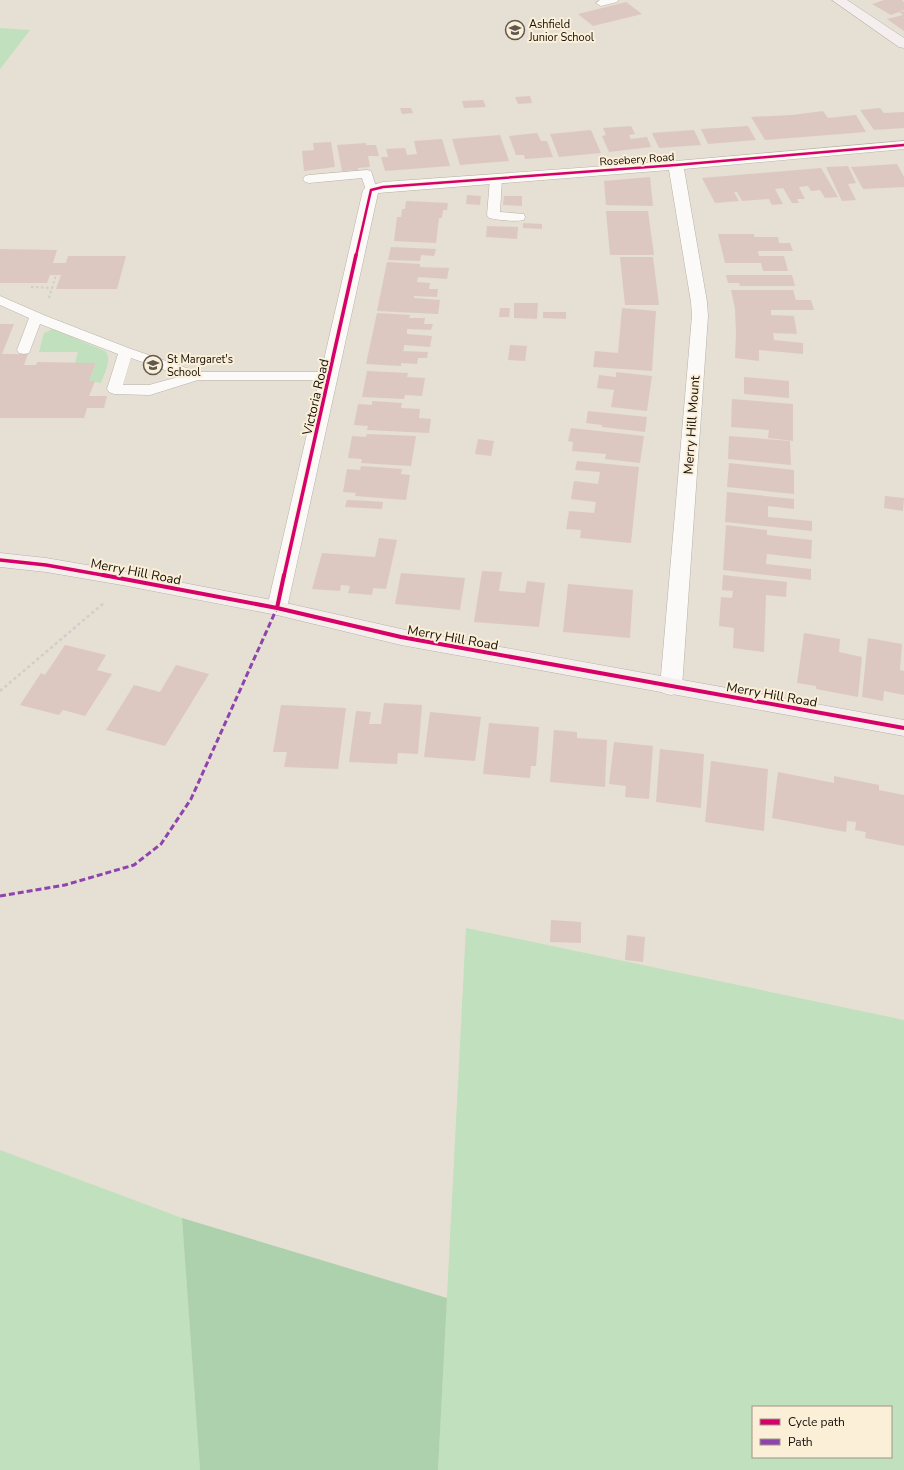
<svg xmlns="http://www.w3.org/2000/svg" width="904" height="1470" font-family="'Nunito Sans',sans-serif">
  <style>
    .green { fill: #c0e0be; fill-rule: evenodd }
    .forest { fill: #add1ac }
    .building { fill: #ddc8c1 }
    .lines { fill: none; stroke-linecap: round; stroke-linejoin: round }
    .lane-casing { stroke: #b7b1a8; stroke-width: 1 }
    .street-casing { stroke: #b7b1a8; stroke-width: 1 }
    .secondary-casing { stroke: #b7b1a8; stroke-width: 1 }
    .path-far1 { stroke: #d0cdca; stroke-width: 2; stroke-dasharray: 2.5 2.5; stroke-linecap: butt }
    .path { stroke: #d0cdca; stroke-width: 2.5; stroke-dasharray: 3 3; stroke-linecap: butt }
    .lane { fill: #fbfaf8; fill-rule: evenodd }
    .street { fill: #fbfaf8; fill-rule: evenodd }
    .secondary { fill: #f4efee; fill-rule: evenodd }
    .quiet { stroke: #8e44ad; stroke-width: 3; stroke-dasharray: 6 3; stroke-linecap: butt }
    .cycleway-far2-casing { stroke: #fcefd8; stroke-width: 4 }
    .cycleway-far1-casing { stroke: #fcefd8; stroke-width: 5.5 }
    .cycleway-casing { stroke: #fcefd8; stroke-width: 6 }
    .cycleway-far2 { stroke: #d6006c; stroke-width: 2.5 }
    .cycleway-far1 { stroke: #d6006c; stroke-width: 3.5 }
    .cycleway { stroke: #d6006c; stroke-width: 4 }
    .labels { text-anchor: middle; stroke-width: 4; stroke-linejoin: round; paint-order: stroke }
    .far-poi-label { font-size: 11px; fill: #140f08; stroke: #fcefd8; text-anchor: start }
    .far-street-label { font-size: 11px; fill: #140f08; stroke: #fcefd8 }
    .street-label { font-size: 13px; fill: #140f08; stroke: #fcefd8 }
  </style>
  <rect width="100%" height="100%" fill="#e6dfd3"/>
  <g class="green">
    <path d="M0 28 30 30 0 69Z"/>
    <path d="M53 329 105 351C113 359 104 374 101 383L89 381 96 363H75L78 352H39L44 333Z"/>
    <path d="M466 928 904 1020V1470H438ZM753 1407H891V1457H753Z"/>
    <path d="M0 1150 182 1218 200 1470H0Z"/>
  </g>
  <path class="forest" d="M182 1218 447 1298 438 1470H200Z"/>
  <g class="building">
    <path d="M884 0H902L904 2V10L891 15 872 4Z"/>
    <path d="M626 2 642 14 593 26 578 14Z"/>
    <path d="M904 11V31L887 19 903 15 899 12Z"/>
    <path d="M530 96 532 103 518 104 515 97Z"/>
    <path d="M483 100 486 107 464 108 462 101Z"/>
    <path d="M400 108H411L413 113 402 114Z"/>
    <path d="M880 108 884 113 904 112V128L874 130 860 110Z"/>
    <path d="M823 111 828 118 856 115 866 132 765 140 751 117 792 115Z"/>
    <path d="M631 126 635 134 629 135 631 139 647 137 651 147 609 152 602 136 606 135 603 128Z"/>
    <path d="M748 126 756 140 708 144 701 129Z"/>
    <path d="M591 130 601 153 559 157 550 134Z"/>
    <path d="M694 130 701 145 659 148 652 133Z"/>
    <path d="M537 133 541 141H547L553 157 525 159 524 155H516L509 136Z"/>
    <path d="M500 135 509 161 460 165 452 139Z"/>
    <path d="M442 139 450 166 385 171 381 157H388L386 149 405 148 407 155 417 154 414 141Z"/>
    <path d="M331 142 335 167 304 171 302 151 314 150 313 143Z"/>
    <path d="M366 143V145H376L379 156H368L370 167 358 168V170L342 171 337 145Z"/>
    <path d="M897 164 904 177V187L863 189 851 167Z"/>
    <path d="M848 166 856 183 848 184 856 200 842 201 826 167Z"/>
    <path d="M821 168 838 197 825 198 820 190 811 191 808 186 799 187 805 199H797L799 203H792L783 188 775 189 783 204 772 205 769 199 742 201 737 192H734L739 201 715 203 702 178Z"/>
    <path d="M650 177 653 206 606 205 604 181Z"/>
    <path d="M467 195 481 196 480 205 466 204Z"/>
    <path d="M504 196H522V206L503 205Z"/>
    <path d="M406 201 448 203 447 210H443L442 218H439L436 243 394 241 397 217H401L402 209H405Z"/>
    <path d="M606 211H648L654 255H610Z"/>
    <path d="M523 223 542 224V229L523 228Z"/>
    <path d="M487 226 518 227 517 239 486 237Z"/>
    <path d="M718 234H754V237H778L779 243H790L793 251H758L759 256H784L788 271H763L761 263H725Z"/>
    <path d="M391 247 436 249 434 256 421 255 420 261 388 260Z"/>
    <path d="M0 249 57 250 53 263H66L68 256H126L117 289H56L61 275H50L47 283H0Z"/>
    <path d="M620 257H653L659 305H625Z"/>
    <path d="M387 262 420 264V267L449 268 447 279 418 277 417 282 430 283 429 289H438L437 297 414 296V298L440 300 438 314 377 311Z"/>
    <path d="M726 275H792L795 286H740L739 283H728Z"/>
    <path d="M731 290H793L796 300H811L814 310H771V315L794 316 797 334 773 333 774 340 803 343V354L759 350V361L735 358 736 334 735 309Z"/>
    <path d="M514 303H538L537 319 514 318Z"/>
    <path d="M500 308H510L509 317H499Z"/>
    <path d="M622 308 656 311 652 371 593 367 595 351 618 353Z"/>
    <path d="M543 312H566V319L543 318Z"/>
    <path d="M377 313 410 315 409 318H425L424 324H433L431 330 407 329V334L432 336 430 347 404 345V348L403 351 428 352 427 358H418L417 364 401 363V366L366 364Z"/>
    <path d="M0 324H14L2 354H28L24 365H36L37 362 96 363 89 381H95L89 396H107L104 408H87L84 418H0Z"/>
    <path d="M510 345 527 346 525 361 508 360Z"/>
    <path d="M367 371 408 373 407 377 425 378 422 396 405 395 404 399 362 397Z"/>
    <path d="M616 372 652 376 647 411 611 407 614 390 597 388 599 375 616 377Z"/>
    <path d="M744 377 789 381V398L744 394Z"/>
    <path d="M732 399 793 404V441L768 438 769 430 731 427Z"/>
    <path d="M372 401 402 403 401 408 420 409 419 418 431 419 429 433 367 430 368 426 354 425 358 404 372 405Z"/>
    <path d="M588 411 647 417 645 432 602 427V425L586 423Z"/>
    <path d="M571 428 644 436 640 463 605 459 606 454 572 451 573 442 568 441Z"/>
    <path d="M367 434 416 436 411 466 361 463 362 459 348 458 352 436 366 437Z"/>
    <path d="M729 436 790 441 791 465 728 459Z"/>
    <path d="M478 439 494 441 491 456 475 454Z"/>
    <path d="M577 461 639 467 631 543 580 538 581 530 566 529 569 511 594 513 595 508 596 502 571 499 574 481 598 484 600 472 575 470Z"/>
    <path d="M729 463 794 470V494L727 487Z"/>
    <path d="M361 466 402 469 401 474 410 475 406 500 355 496 356 493 343 492 347 469 360 470Z"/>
    <path d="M727 492 794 499V509L768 506V517L812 521V531L725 522Z"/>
    <path d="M885 496 904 498 903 511 884 508Z"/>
    <path d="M347 500 370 501 383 502 382 509 345 507Z"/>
    <path d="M726 525 767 530V535L812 540 811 559 767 554 766 564 811 569V580L723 570Z"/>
    <path d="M379 538 397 540 386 589 373 588 372 595 348 593 350 586 341 585 340 591 312 589 322 553 375 557Z"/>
    <path d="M482 571 502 572 499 591 525 593 527 581 545 583 539 627 474 622Z"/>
    <path d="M401 573 465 578 460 610 395 604Z"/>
    <path d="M723 575 787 582 786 597 766 595 764 652 733 648 734 628 719 626 721 597 732 598 733 591 722 590Z"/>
    <path d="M568 584 633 590 630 638 563 632Z"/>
    <path d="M804 633 840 639 839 652 862 657 858 697 816 689V686L797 683Z"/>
    <path d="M868 638 902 644 900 670 904 671V695L884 691 883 701 862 697Z"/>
    <path d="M65 645 106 655 97 670 112 674 85 716 63 710 59 715 20 705 41 673 45 675Z"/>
    <path d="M176 665 209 674 165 746 106 730 134 685 160 692Z"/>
    <path d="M384 703 422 705 418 754 398 753 397 764 349 762 356 711 371 712 369 724H381Z"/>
    <path d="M281 705 346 708 338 769 284 767 287 752H273Z"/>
    <path d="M430 712 481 717 475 761 424 757Z"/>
    <path d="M489 723 539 727 536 766H531L530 778 483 774Z"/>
    <path d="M554 730 577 732V738L607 740 605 787 550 782Z"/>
    <path d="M614 742 653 746 649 799 625 797 626 786 609 784Z"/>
    <path d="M660 749 704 754 701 808 656 802Z"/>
    <path d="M711 761 768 769 764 831 705 822Z"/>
    <path d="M778 772 834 783V776L879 785V790L904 795V846L865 838 866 832 855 830 856 822 847 821 846 832 772 818Z"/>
    <path d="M551 920 581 922V943L550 942Z"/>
    <path d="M627 935 645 937 643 962 625 960Z"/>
  </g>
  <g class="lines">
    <g class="lane-casing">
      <g id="lane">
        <path d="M600 0H618L617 2 601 6 596 3Z"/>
        <path d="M367 170 371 171 377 190 375 193H367L362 178 309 183 305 182 303 179 305 176 309 175Z"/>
        <path d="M496 175 500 176 502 179 500 212 524 214 525 217 524 220C513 222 499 220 489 218L487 215 490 179 492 176Z"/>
        <path d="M0 296 46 316 131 349 198 372H330L335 373 337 376 335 379 330 380H198L150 395 114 394 109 392 107 389 118 354 40 324 29 353 24 354 19 353 17 350 29 318 0 305ZM131 358 182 376 149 385H123Z"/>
      </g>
    </g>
    <g class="street-casing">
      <path id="street" d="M904 141V149L684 169 707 302 708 316 682 687 679 693 671 695 663 693 660 687 692 316 691 302 669 170 378 193 287 608 284 613 277 615 270 613 267 608 363 190 366 187 383 182 676 161Z"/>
    </g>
    <g class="secondary-casing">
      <g id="secondary">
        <path d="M832 0H847L904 38V48L899 47Z"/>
        <path d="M0 553 46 558 122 571 277 601 401 629 904 720V736L401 645 277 615 122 585 46 572 0 567Z"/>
      </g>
    </g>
    <g class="path-far1">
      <path d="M31 287 53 288"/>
      <path d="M49 298 56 275"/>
    </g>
    <path class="path" d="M0 691 105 602"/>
    <use href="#lane" class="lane"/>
    <use href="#street" class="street"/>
    <use href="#secondary" class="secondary"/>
    <path class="quiet" d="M0 896 65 885 134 865 161 844 191 799 277 608"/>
    <g class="cycleway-far2-casing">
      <path id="cycleway-far2" d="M356 256 371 190 383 187 676 165 904 145"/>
    </g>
    <g class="cycleway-far1-casing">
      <g id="cycleway-far1">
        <path d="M0 560 46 565 108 576"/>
        <path d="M284 576 356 255"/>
      </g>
    </g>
    <g class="cycleway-casing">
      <g id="cycleway">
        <path d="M103 575 277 608 401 637 904 728"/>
        <path d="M277 608 284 575"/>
      </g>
    </g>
    <use href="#cycleway-far2" class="cycleway-far2"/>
    <use href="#cycleway-far1" class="cycleway-far1"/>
    <use href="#cycleway" class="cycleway"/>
  </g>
  <defs>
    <g id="school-ring" transform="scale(1)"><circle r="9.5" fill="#fcefd8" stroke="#5e584f" stroke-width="1.5"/><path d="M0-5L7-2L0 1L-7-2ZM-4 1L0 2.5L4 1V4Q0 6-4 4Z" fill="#5e584f"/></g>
  </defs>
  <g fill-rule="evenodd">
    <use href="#school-ring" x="515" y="30"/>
    <use href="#school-ring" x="153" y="365"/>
  </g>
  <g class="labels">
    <g class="far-poi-label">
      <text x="529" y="28">Ashfield<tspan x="529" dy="13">Junior School</tspan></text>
      <text x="167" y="363">St Margaret's<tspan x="167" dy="13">School</tspan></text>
    </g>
    <g class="far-street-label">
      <text transform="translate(637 159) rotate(-4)" y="4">Rosebery Road</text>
    </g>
    <g class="street-label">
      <text transform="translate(315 397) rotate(-77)" y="5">Victoria Road</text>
      <text transform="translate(691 425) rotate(-86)" y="5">Merry Hill Mount</text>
      <text transform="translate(136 571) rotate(11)" y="5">Merry Hill Road</text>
      <text transform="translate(453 637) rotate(10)" y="5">Merry Hill Road</text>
      <text transform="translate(772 694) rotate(10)" y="5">Merry Hill Road</text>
    </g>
  </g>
  <rect x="752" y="1406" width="140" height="52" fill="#fcefd8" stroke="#9f9585"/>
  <rect x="760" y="1419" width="20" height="6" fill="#d6006c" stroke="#9f9585"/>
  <text x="788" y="1426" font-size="12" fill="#140f08">Cycle path</text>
  <rect x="760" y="1439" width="20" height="6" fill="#8e44ad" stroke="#9f9585"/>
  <text x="788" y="1446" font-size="12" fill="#140f08">Path</text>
</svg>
